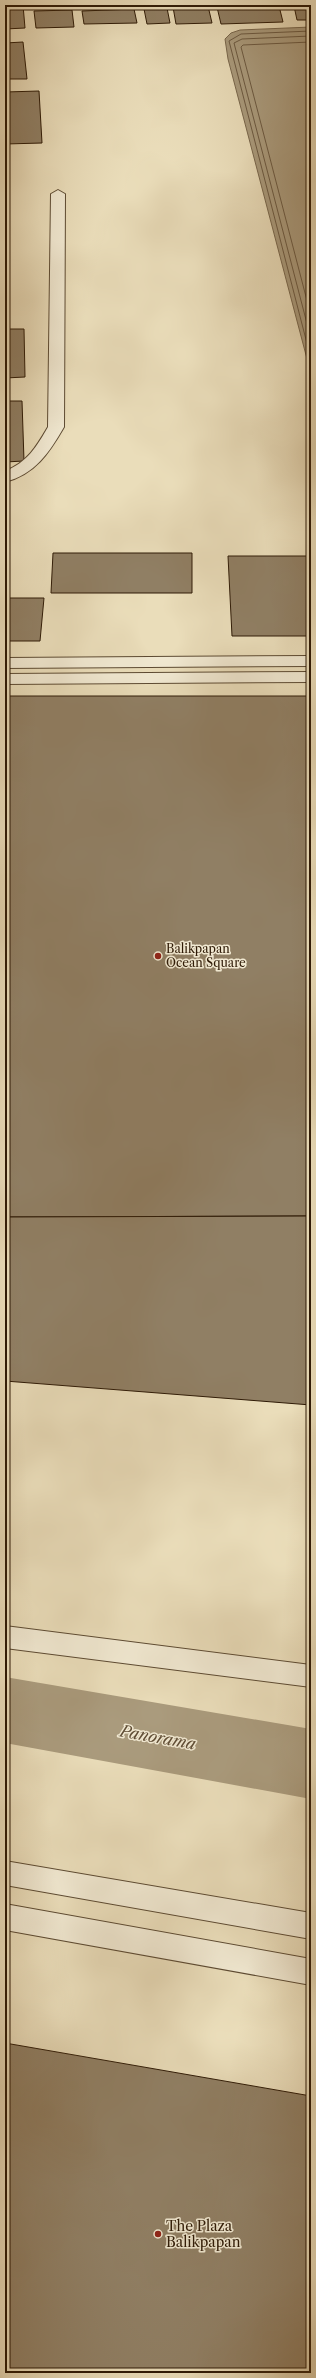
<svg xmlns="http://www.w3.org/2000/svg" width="316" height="2378" font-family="'Libre Caslon Text',serif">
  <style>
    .water { fill: #aa9b7d; stroke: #78674d }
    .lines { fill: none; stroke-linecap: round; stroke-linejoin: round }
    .shore { stroke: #6c5a42; stroke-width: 1 }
    .canal { fill: #aa9b7d; fill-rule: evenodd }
    .building { fill: #907f64; stroke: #2e1a06 }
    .minor-casing { stroke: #5d4b33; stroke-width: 2 }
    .minor { fill: #f1e9d2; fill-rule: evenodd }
    .poi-dot { fill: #8f2418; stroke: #f1e9d2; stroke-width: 1.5 }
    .labels { text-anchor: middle; stroke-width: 3; stroke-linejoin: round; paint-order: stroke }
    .poi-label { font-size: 12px; fill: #2e1a06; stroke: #f1e9d2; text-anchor: start }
    .near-poi-label { font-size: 14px; fill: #2e1a06; stroke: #f1e9d2; text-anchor: start }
    .near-water-label { font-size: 16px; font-style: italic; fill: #604e36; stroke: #f1e9d2 }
  </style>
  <rect width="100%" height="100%" fill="#eaddba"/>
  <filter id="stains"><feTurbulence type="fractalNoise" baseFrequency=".005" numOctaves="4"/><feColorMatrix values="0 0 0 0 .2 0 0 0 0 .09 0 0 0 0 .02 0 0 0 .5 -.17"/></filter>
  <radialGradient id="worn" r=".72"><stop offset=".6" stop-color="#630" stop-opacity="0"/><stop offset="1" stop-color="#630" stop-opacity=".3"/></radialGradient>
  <path class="water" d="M311 27V374L228 59 225 39 231 33 240 30Z"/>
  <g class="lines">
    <g class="shore">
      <path d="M311 31 241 34 229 41 311 359"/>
      <path d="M311 36 242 39 234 43 311 339"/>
      <path d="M311 42 243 45 241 47 311 316"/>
    </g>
    <path class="canal" d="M5 1677 311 1729V1799L5 1743Z"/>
  </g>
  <g class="building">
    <path d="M23 5 25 28 5 29V6Z"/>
    <path d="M311 5V20H297L294 6Z"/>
    <path d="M208 6 212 23 176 24 173 7Z"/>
    <path d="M279 6 283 22 221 24 217 7Z"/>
    <path d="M167 8 170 23 147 24 144 9Z"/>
    <path d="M134 9 137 23 84 24 82 11Z"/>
    <path d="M72 10 74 27 36 28 34 11Z"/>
    <path d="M23 42 27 79H5V43Z"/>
    <path d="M39 91 42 143 5 144V92Z"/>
    <path d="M5 329H24L25 377 5 378Z"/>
    <path d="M5 401H22L24 461 5 462Z"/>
    <path d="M53 553H192V593H51Z"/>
    <path d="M228 556H311V636H232Z"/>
    <path d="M5 598H44L40 641H5Z"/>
    <path d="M5 696H311V1216L5 1217Z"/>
    <path d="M311 1216V1405L5 1381V1217Z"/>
    <path d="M5 2043 311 2096V2373H5Z"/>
  </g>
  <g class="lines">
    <g class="minor-casing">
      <g id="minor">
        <path d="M58 190 65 194 64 427C49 453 35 474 5 482V471C27 463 37 446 48 427L51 194Z"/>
        <path d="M311 656V666L5 668V658Z"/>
        <path d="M311 672V682L5 684V674Z"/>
        <path d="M5 1626 311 1665V1687L5 1648Z"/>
        <path d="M5 1861 311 1913V1939L5 1885Z"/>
        <path d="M5 1904 311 1959V1985L5 1930Z"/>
      </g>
    </g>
    <use href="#minor" class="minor"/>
  </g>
  <g class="poi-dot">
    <circle cx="158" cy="956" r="4"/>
    <circle cx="158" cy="2234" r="4"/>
  </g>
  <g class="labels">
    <g class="poi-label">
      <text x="166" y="953">Balikpapan<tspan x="166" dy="14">Ocean Square</tspan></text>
    </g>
    <g class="near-poi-label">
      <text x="166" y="2231">The Plaza<tspan x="166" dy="16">Balikpapan</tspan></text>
    </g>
    <g class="near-water-label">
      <text transform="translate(158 1737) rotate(10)" y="6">Panorama</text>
    </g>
  </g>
  <rect width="316" height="2378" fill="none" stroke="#eaddba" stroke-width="20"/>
  <rect x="6" y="6" width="304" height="2366" fill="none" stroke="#2e1a06" stroke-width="2"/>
  <rect x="10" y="10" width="296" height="2358" fill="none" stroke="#2e1a06"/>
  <rect width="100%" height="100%" filter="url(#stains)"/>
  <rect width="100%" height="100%" fill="url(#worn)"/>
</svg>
